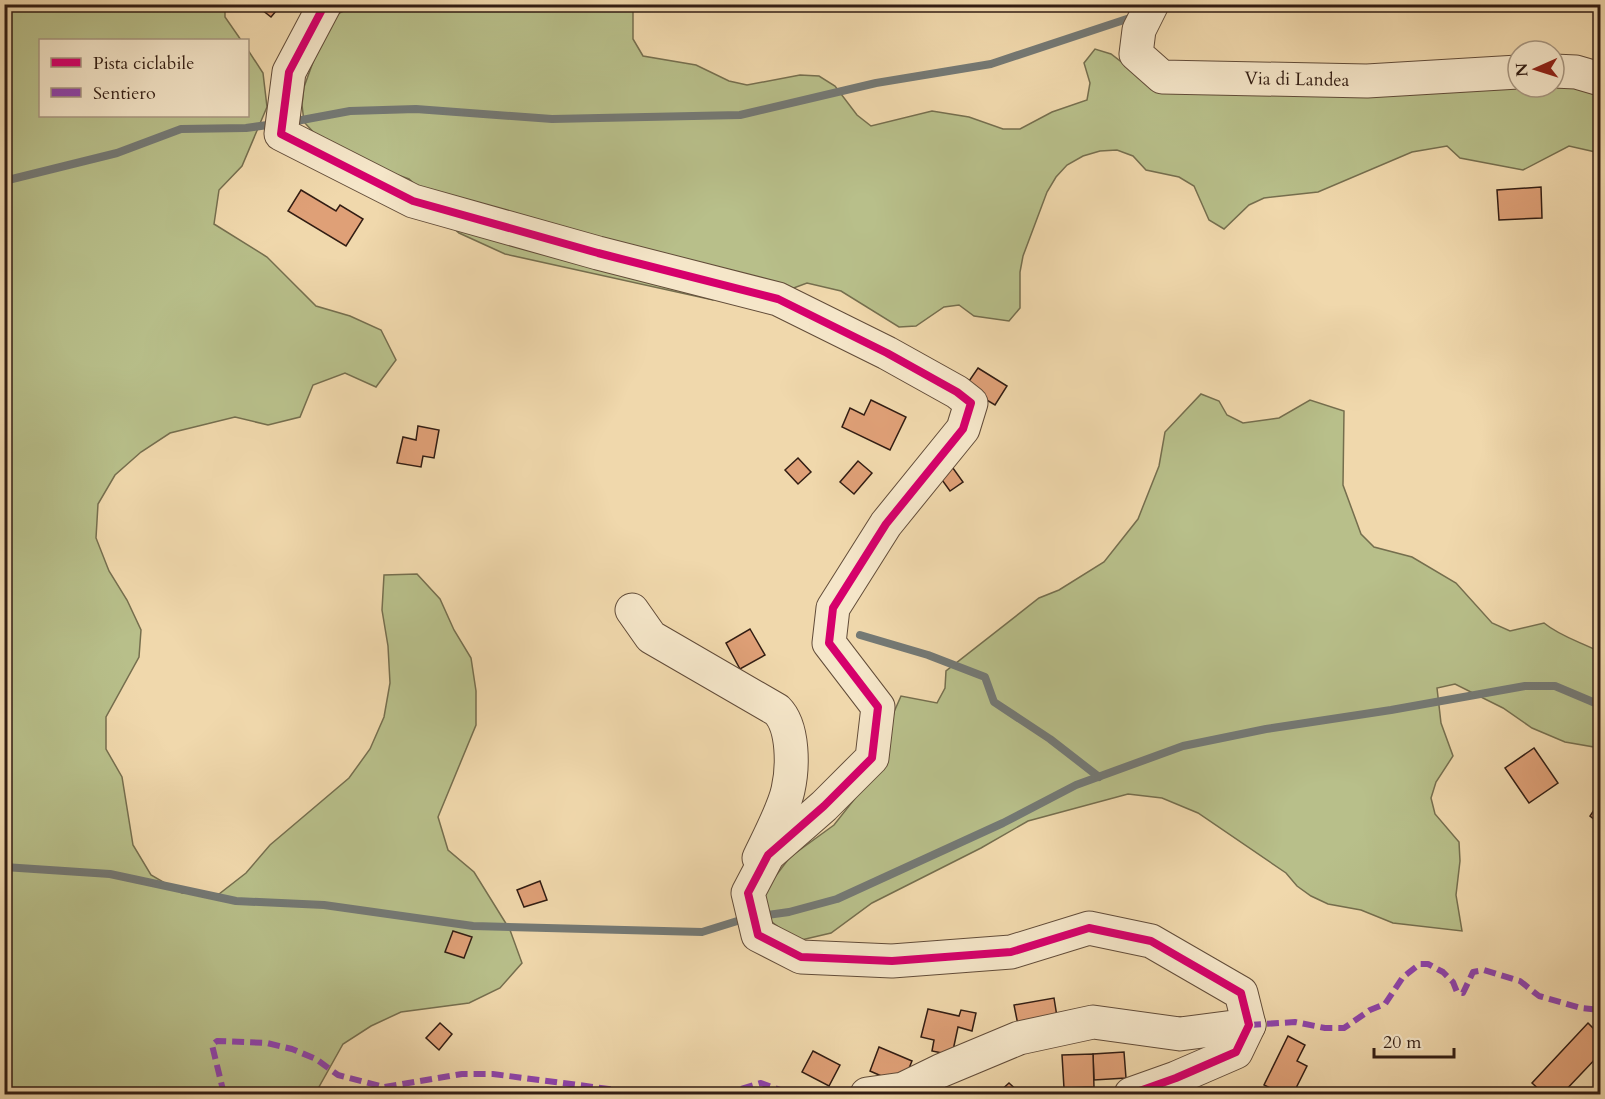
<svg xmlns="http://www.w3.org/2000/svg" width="1605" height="1099" font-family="Cardo,serif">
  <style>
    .green { fill: #b8bf8a; stroke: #756e4e; stroke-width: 1.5 }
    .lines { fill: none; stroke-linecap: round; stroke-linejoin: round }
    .stream { stroke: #747975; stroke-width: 8 }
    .building { fill: #dfa077; stroke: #321d13; stroke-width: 1.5 }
    .minor-casing { stroke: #624c39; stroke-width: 35 }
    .minor { stroke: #f5e6c9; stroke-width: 33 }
    .quiet { stroke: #8e44ad; stroke-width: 6; stroke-dasharray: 12 6; stroke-linecap: butt }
    .cycleway-casing { stroke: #f5e6c9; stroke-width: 11 }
    .cycleway { stroke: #d6006c; stroke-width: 8 }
    .labels { text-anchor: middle; stroke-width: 4.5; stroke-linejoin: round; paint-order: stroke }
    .street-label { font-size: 18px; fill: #321d13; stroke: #f5e6c9 }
  </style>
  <rect width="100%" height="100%" fill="#f0d8ac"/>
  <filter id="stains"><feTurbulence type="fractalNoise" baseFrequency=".00333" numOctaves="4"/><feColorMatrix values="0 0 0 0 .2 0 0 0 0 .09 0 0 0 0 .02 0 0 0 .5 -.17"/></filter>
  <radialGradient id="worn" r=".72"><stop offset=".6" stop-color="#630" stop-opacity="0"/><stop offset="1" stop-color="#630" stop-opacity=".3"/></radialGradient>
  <g class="green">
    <path d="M633 4V39L643 56 696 65 729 81 747 85 800 75 819 76 835 86 857 115 871 126 932 111 969 117 1003 129H1020L1052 112 1087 100 1090 83 1084 63 1095 49 1111 54 1154 87H1575L1600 96V153L1569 146 1523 170 1460 158 1447 146 1412 152 1318 192 1264 198 1249 205 1224 229 1209 220 1194 186 1179 177 1146 170 1133 156 1117 150 1100 151 1083 156 1067 165 1056 177 1047 192 1023 256 1020 272V308L1009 321 974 316 959 305 944 307 916 326 899 327 841 291 807 283 791 289 727 290 713 300 505 254 459 233 432 209 423 192 409 179 344 156 316 135 304 122 302 105 304 87 329 18 356 5Z"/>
    <path d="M5 5H225V17L241 40H40V116H248V50L263 73 267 107 242 166 219 190 214 224 267 257 316 306 350 316 381 330 396 360 376 387 345 373 313 385 300 417 268 425 235 417 170 433 141 452 115 475 98 504 96 538 109 571 127 600 141 630 139 657 106 717V749L122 777 133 845 151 875 182 893 219 894 246 873 270 845 349 778 370 749 384 717 390 683 388 646 382 610 384 575 417 574 440 599 454 630 471 658 476 691V725L438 817 448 850 474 872 510 930 522 963 500 988 469 1003 401 1012 371 1026 343 1044 315 1094H5Z"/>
    <path d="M1201 394 1219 401 1227 415 1243 423 1279 418 1310 400 1344 411 1343 485 1361 534 1374 547 1412 557 1456 583 1492 623 1510 631 1544 623C1561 637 1581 642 1600 652V748L1565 742 1532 728 1503 708 1455 684 1437 688 1441 723 1453 756 1436 782 1431 798 1435 814 1459 842 1460 861 1456 895 1462 931 1393 923 1361 910 1328 904 1311 896 1297 886 1286 873 1198 813 1162 798 1128 794 1028 821 981 848 872 903 831 933 797 941 768 919 762 902 768 886 790 857 834 825 880 767 894 712 901 696 937 703 945 688 946 671 1039 598 1059 590 1104 562 1138 519 1159 466 1165 432Z"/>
  </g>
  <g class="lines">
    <g class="stream">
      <path d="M291 122 350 111 416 109 552 119 740 115 876 83 991 64 1136 16"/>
      <path d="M4 181 117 153 181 129 246 128 275 124"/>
      <path d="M860 635 928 655 985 677 994 702 1050 739 1099 777"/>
      <path d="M4 867 110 874 236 901 324 905 473 926 702 932 747 918"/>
      <path d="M760 916 789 912 837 899 1003 823 1076 785 1183 746 1266 729 1391 710 1525 686H1555L1600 705"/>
    </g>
  </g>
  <g class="building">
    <path d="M267 4H282L271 17 262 10Z"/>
    <path d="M1541 187 1542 218 1499 220 1497 190Z"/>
    <path d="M301 190 336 211 340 205 363 219 346 246 288 211Z"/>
    <path d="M978 368 1007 386 995 405 965 387Z"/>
    <path d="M871 400 906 417 890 450 842 427 850 408 864 415Z"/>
    <path d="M418 426 439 430 434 458 423 456 421 467 397 463 403 437 416 440Z"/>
    <path d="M798 458 811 472 798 484 785 470Z"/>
    <path d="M858 461 872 473 854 494 840 482Z"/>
    <path d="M950 464 963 482 950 491 937 473Z"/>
    <path d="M750 629 765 655 740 669 726 643Z"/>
    <path d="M1534 748 1558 783 1529 803 1505 768Z"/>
    <path d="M1600 801V824L1590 816Z"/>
    <path d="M540 881 547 900 524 907 517 890Z"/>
    <path d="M453 931 472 937 464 958 445 952Z"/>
    <path d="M1054 998 1058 1023 1019 1030 1014 1005Z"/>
    <path d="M928 1009 959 1016 961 1010 976 1013 972 1031 958 1027 952 1055 932 1051 934 1040 921 1037Z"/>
    <path d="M440 1023 452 1034 439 1050 426 1038Z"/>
    <path d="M1588 1023 1600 1035V1054L1562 1094H1544L1532 1083Z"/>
    <path d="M1288 1036 1305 1045 1297 1061 1307 1066 1293 1094H1283L1264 1085Z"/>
    <path d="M879 1047 912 1061 902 1085 870 1071Z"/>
    <path d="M813 1051 840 1065 829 1086 802 1072Z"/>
    <path d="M1124 1052 1126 1078 1094 1080 1093 1054Z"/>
    <path d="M1093 1054 1094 1087 1064 1088 1062 1055Z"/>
    <path d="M1009 1083 1021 1094H997Z"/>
  </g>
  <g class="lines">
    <g class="minor-casing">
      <g id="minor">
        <path d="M325 4 289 72 281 134 413 201 598 253 778 299 887 353 957 392 971 403 963 429 886 524 833 608 829 643 878 707 872 758 824 806 768 855 748 893 758 935 801 957 892 961 1011 952 1089 928 1151 941 1241 993 1249 1025 1236 1052 1176 1078 1131 1094"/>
        <path d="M1152 4 1139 30 1136 54 1162 77 1367 81 1518 72"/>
        <path d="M1554 71 1576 72 1600 79"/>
        <path d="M632 610 651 637 777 710C794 727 793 768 788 790 784 809 768 839 759 858"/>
        <path d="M867 1094 903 1089 940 1071 1019 1038 1093 1022 1180 1034 1249 1025"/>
      </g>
    </g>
    <use href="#minor" class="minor"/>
    <g class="quiet">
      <path d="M1249 1025 1295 1022 1325 1028H1344L1370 1010 1385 1004 1403 977 1420 964H1428L1443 972 1453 982 1457 992 1463 993 1473 972 1484 970 1520 981 1539 996 1581 1008 1600 1010"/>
      <path d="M224 1094 212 1045 217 1041 267 1043 292 1049 316 1059 338 1075 384 1087 462 1074H493L648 1094"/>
      <path d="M724 1094 761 1083 791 1094"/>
    </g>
    <g class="cycleway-casing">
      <path id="cycleway" d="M325 4 289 72 281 134 413 201 598 253 778 299 887 353 957 392 971 403 963 429 886 524 833 608 829 643 878 707 872 758 824 806 768 855 748 893 758 935 801 957 892 961 1011 952 1089 928 1151 941 1241 993 1249 1025 1236 1052 1176 1078 1131 1094"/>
    </g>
    <use href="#cycleway" class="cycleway"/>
  </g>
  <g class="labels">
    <g class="street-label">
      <text transform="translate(1297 79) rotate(1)" y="6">Via di Landea</text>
    </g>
  </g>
  <rect width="1605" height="1099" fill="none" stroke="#f0d8ac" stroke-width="24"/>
  <rect x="6" y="6" width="1593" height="1087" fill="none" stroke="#321d13" stroke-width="3"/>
  <rect x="12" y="12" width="1581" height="1075" fill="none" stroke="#321d13" stroke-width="1.5"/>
  <rect x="39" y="39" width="210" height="78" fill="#f5e6c9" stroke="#a79680" stroke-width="1.5"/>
  <rect x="51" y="58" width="30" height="9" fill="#d6006c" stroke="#a79680" stroke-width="1.5"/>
  <text x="93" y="69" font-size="18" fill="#321d13">Pista ciclabile</text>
  <rect x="51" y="88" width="30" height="9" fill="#8e44ad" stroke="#a79680" stroke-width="1.5"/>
  <text x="93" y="99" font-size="18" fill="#321d13">Sentiero</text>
  <g transform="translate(1536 69) rotate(267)"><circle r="28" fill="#f5e6c9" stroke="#a79680" stroke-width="1.5"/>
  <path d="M0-4.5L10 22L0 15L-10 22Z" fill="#8f2418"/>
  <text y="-9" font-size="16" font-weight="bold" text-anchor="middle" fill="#321d13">N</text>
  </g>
  <path d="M1374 1048v9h80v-9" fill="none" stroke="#321d13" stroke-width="3"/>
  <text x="1383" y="1048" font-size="18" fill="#321d13" stroke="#f5e6c9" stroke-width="4.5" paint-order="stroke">20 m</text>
  <rect width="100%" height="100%" filter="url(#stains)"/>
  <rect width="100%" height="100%" fill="url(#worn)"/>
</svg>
